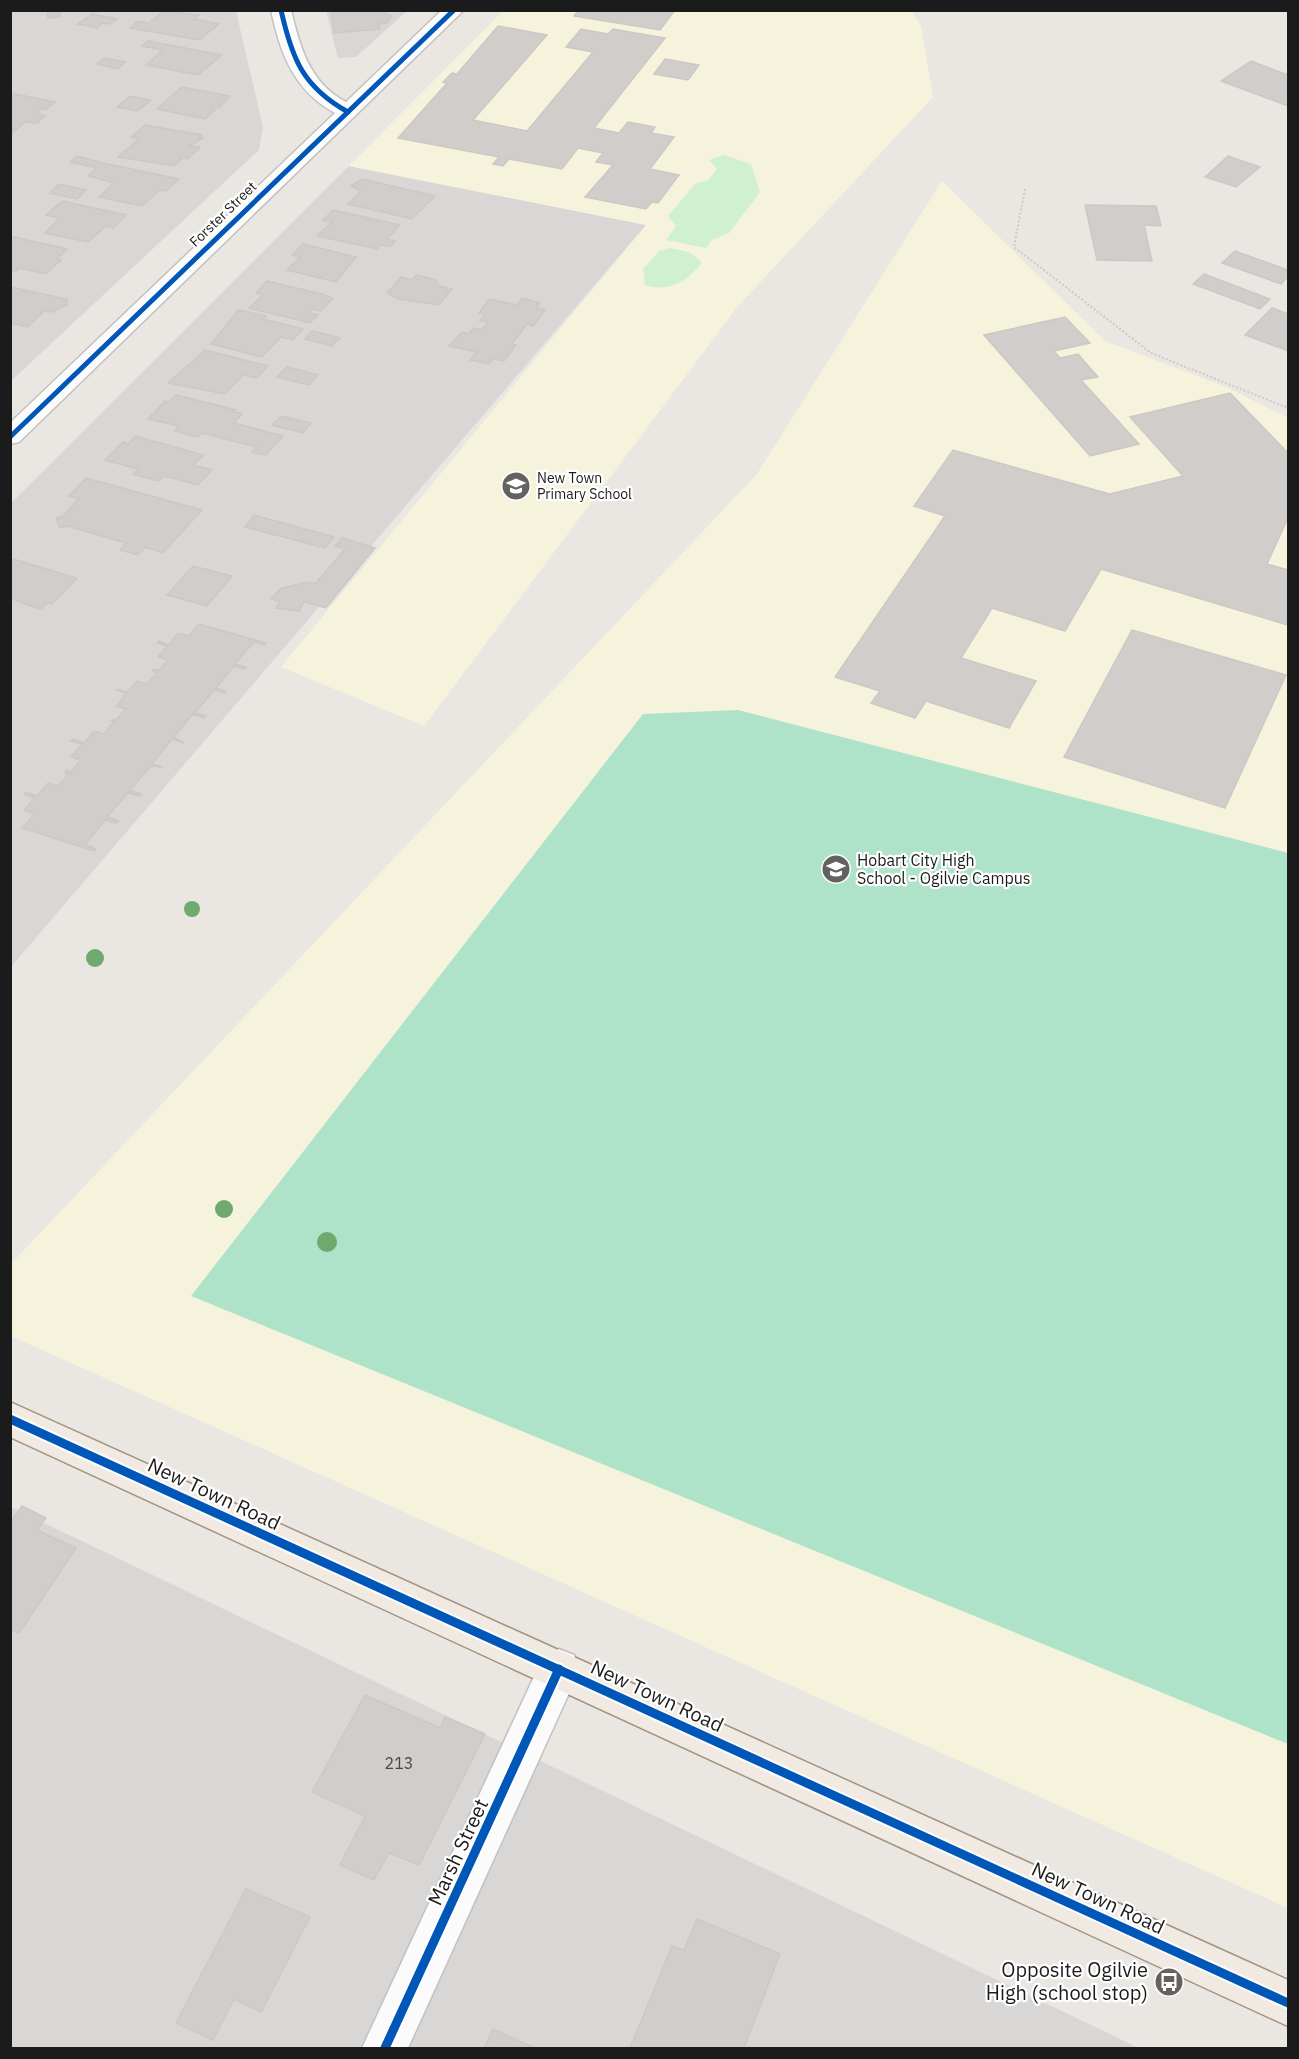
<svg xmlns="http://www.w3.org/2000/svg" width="1299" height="2059" font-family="'IBM Plex Sans',sans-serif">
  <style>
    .residential { fill: #d9d7d5 }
    .education { fill: #f6f3dc }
    .park { fill: #d0f1ce }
    .pitch { fill: #aee2c9 }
    .building { fill: #d0cdca; stroke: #cdc8c5; stroke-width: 1.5 }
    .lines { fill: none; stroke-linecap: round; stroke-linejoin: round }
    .minor-casing { stroke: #c2c1bf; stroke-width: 3 }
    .major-casing { stroke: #a09380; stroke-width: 3 }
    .path { stroke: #d6c6c3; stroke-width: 2; stroke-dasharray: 2 2; stroke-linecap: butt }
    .minor { fill: #fcfbfb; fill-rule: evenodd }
    .major { fill: #f0eae2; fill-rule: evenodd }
    .cycleway-far1-casing { stroke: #fff; stroke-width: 8 }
    .cycleway-casing { stroke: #fff; stroke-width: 13 }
    .cycleway-far1 { stroke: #0057b8; stroke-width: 5 }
    .cycleway { stroke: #0057b8; stroke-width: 9 }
    .tree { fill: #6fa96e }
    .labels { text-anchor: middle; stroke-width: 4.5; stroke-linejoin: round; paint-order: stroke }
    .far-street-label { font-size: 14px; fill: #1b1b1b; stroke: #fff }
    .far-poi-label { font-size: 14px; fill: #1b1b1b; stroke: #fff; text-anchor: start }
    .poi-label { font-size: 16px; fill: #1b1b1b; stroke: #fff; text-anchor: start }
    .near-number-label { font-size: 16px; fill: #484847 }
    .near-street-label { font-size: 20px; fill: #1b1b1b; stroke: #fff }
    .near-poi-label { font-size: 20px; fill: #1b1b1b; stroke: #fff; text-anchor: end }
  </style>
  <rect width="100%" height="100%" fill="#eae7e3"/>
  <g class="residential">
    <path d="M11 11H236L263 127 259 150 11 381Z"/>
    <path d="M326 11H407L356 57 338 58Z"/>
    <path d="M349 166 646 225 11 967V503Z"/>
    <path d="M11 1507 1139 2048H11Z"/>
  </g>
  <g class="education">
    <path d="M503 11H911L921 26 933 97 738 306 424 726 281 667 646 225 349 166Z"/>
    <path d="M942 181 1105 341 1226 387 1288 418V1908L11 1336 10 1265 757 474Z"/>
  </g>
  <g class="park">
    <path d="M724 155 751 164 760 192 729 233 712 240 706 248 666 240 676 226 668 216 695 184 708 180 717 169 709 160Z"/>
    <path d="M670 248 689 252 702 262C688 281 669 293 645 285L643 269 659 251Z"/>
  </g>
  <path class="pitch" d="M738 710 1288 853V1744L191 1296 643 714Z"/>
  <g class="building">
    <path d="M47 10H59L60 17 48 18Z"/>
    <path d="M331 10H387L385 15H391V17L387 23 379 24 380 29 334 33Z"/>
    <path d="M579 10H675L660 30 574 16Z"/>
    <path d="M163 11 199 15 195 19 219 24 199 40 130 28 138 21 149 23Z"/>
    <path d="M92 14 117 19 110 24 102 23 97 28 78 24Z"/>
    <path d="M498 26 547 35 473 120 527 131 593 52 566 47 581 29 608 34 613 29 665 38 594 128 619 133 628 122 655 127 651 133 674 137 650 169 679 175 658 203 652 202 646 209 585 197 613 165 596 162 603 153 578 148 562 169 509 159 503 166 493 164 499 157 398 138 447 83 443 82 452 73 457 74Z"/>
    <path d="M148 41 222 55 198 75 146 65 163 50 142 46Z"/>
    <path d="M105 58 125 62 118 69 97 64Z"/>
    <path d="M665 59 699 65 688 80 654 74Z"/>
    <path d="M1251 61 1288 75V106L1221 81Z"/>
    <path d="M182 87 230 96 220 107 215 106 212 108 216 109 205 119 157 109Z"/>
    <path d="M10 93 55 102 45 110 41 109 37 113 45 116 37 123 25 122 12 133Z"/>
    <path d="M130 96 151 100 138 111 117 107Z"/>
    <path d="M145 125 202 135 199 138H203L190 146 200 147 188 159 180 156 178 158 182 159 174 166 118 157 139 139 131 137Z"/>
    <path d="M77 156 103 163 179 179 166 191 159 190 142 206 99 197 114 183 88 176 97 168 70 162Z"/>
    <path d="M1228 156 1260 167 1236 187 1205 177Z"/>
    <path d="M362 179 435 196 412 219 348 204 361 191 351 186Z"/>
    <path d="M59 184 86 190 77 199 50 193Z"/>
    <path d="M62 201 126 215 113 228 106 226 88 242 45 233 60 218 46 215Z"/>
    <path d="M1085 205 1156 206 1161 226 1144 225 1152 261 1097 260Z"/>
    <path d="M333 210 400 225 387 239 395 241 390 247 381 245 377 249 317 236 332 222 323 220Z"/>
    <path d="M10 236 67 249 57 259 61 260 46 274 20 268 16 271 10 270Z"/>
    <path d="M303 244 356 257 336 282 287 270 300 257 292 255Z"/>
    <path d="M1235 251 1288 270V276L1281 284 1222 263Z"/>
    <path d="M1204 274 1270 299 1260 309 1193 284Z"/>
    <path d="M416 275 436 280 439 286 452 289 439 305 398 299 387 293 401 277 412 280Z"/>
    <path d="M267 281 322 294 333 298 321 311 313 309 309 313 318 315 310 323 249 308 263 295 256 293Z"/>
    <path d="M10 287 67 299V305L52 312 44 311 28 327 10 323Z"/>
    <path d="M522 298 540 303 536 307 545 310 533 326 527 324 512 344 516 345 504 361 493 359 489 364 470 360 476 352 449 346 462 332 468 334 474 328 482 330 488 322 480 321 485 314 479 313 489 299 517 305Z"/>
    <path d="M1272 308 1288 314V351L1245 335Z"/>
    <path d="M238 310 266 316 263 319 303 329 293 340 281 337 262 357 211 344Z"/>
    <path d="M1065 317 1090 343 1054 351 1060 358 1078 354 1098 377 1081 380 1139 444 1090 456 984 335Z"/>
    <path d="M312 331 340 338 332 346 305 339Z"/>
    <path d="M205 350 268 366 257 378 243 375 225 394 168 383Z"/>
    <path d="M287 367 318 375 309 385 277 377Z"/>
    <path d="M1230 393 1288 453V518L1267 564 1288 570V625L1101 569 1065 631 992 608 961 658 1036 681 1009 728 926 701 915 718 871 703 880 691 835 677 945 516 914 506 953 450 1110 494 1183 476 1130 417Z"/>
    <path d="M176 395 236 410 234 412 242 414 234 423 283 436 266 455 252 452 257 447 202 433 197 437 175 431 179 426 148 419 165 401 169 402Z"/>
    <path d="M281 416 311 423 303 433 272 425Z"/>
    <path d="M135 436 204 455 193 465 212 470 198 485 164 476 158 481 133 474 138 469 105 460 123 442 128 444Z"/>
    <path d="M86 478 202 510 163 553 145 547 138 555 120 550 126 543 67 526 60 528 56 518 63 516 79 498 69 496Z"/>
    <path d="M254 515 334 537 325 548 245 527Z"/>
    <path d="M342 538 375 548 326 608 304 602 299 611 276 608 280 602 271 599 280 589 306 582 315 584 345 549 335 546Z"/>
    <path d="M10 558 77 578 52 604 47 603 41 609 28 605 10 598Z"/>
    <path d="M193 566 232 576 207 606 167 595Z"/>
    <path d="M199 624 266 643 264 645 254 642 235 664 246 667 245 669 234 666 216 688 226 691 225 693 214 690 195 713 206 716 204 718 193 714 174 737 184 743 172 739 152 764 163 767 151 766 130 790 141 794 139 796 128 793 107 817 119 821 116 823 105 820 85 845 96 849 94 851 22 828 35 814 24 810 35 798 24 795 26 792 37 796 48 783 58 786 69 774 65 773 66 770 71 772 81 760 71 757 82 744 71 741 73 739 84 743 94 731 104 734 114 721 110 720H116L126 709 116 706 126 694 116 689 127 692 137 681 147 684 157 673 152 671 154 669 158 671 168 660 158 657 167 646 157 643 159 641 169 645 178 633 189 636Z"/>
    <path d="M1132 630 1286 675 1225 808 1064 757Z"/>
    <path d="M22 1506 46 1518 37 1530 76 1548 19 1633 10 1629V1523Z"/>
    <path d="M365 1695 440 1728 445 1717 485 1734 419 1865 389 1853 374 1880 340 1865 365 1816 312 1792Z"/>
    <path d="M246 1889 310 1917 261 2012 234 1999 213 2040 176 2023Z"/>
    <path d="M697 1919 780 1954 744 2048H630L672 1946 684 1950Z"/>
    <path d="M493 2029 535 2048H484Z"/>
  </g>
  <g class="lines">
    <g class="minor-casing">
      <g id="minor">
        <path d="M271 10H291C300 48 310 83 346 102L442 10H464L19 442 10 444V423L335 113C294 91 280 53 271 10Z"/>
        <path d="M559 1649 574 1655 580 1669 408 2048H362L544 1655Z"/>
      </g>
    </g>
    <g class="major-casing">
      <path id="major" d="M10 1402 1288 1980V2026L10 1437Z"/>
    </g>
    <path class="path" d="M1025 189 1014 247 1151 353 1288 408"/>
    <use href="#minor" class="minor"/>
    <use href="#major" class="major"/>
    <g class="cycleway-far1-casing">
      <g id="cycleway-far1">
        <path d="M281 10C292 59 303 87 348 112"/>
        <path d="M10 437 454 10"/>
      </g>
    </g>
    <g class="cycleway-casing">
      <g id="cycleway">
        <path d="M10 1419 1288 2003"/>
        <path d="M385 2048 559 1669"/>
      </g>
    </g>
    <use href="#cycleway-far1" class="cycleway-far1"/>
    <use href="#cycleway" class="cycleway"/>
  </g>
  <g class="tree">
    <circle cx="192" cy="909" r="8"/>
    <circle cx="95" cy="958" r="9"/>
    <circle cx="224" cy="1209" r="9"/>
    <circle cx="327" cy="1242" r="10"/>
  </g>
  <defs>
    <g id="school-disc" transform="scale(1.5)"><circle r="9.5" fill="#636261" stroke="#fff"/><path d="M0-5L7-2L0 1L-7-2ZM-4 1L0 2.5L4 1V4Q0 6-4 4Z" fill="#fff"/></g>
    <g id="bus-disc" transform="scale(1.5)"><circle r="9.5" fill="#636261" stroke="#fff"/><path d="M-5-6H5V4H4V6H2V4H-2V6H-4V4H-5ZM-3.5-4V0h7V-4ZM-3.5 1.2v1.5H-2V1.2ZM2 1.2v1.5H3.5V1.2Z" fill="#fff"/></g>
  </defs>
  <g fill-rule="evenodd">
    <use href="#school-disc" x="516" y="486"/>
    <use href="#school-disc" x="836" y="869"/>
    <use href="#bus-disc" x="1169" y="1982"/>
  </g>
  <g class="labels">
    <g class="far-street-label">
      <text transform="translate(223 214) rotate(-44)" y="5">Forster Street</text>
    </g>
    <g class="far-poi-label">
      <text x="537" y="483">New Town<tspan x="537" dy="16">Primary School</tspan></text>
    </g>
    <g class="poi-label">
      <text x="857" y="866">Hobart City High<tspan x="857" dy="18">School - Ogilvie Campus</tspan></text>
    </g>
    <g class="near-number-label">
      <text x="399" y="1769">213</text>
    </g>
    <g class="near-street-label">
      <text transform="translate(214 1494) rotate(25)" y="7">New Town Road</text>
      <text transform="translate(657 1696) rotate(25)" y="7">New Town Road</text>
      <text transform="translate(458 1852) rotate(-65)" y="7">Marsh Street</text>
      <text transform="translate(1098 1898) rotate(25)" y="7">New Town Road</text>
    </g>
    <g class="near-poi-label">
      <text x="1148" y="1977">Opposite Ogilvie<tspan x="1148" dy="23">High (school stop)</tspan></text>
    </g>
  </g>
  <rect width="1299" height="2059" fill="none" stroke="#1b1b1b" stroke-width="24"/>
</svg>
